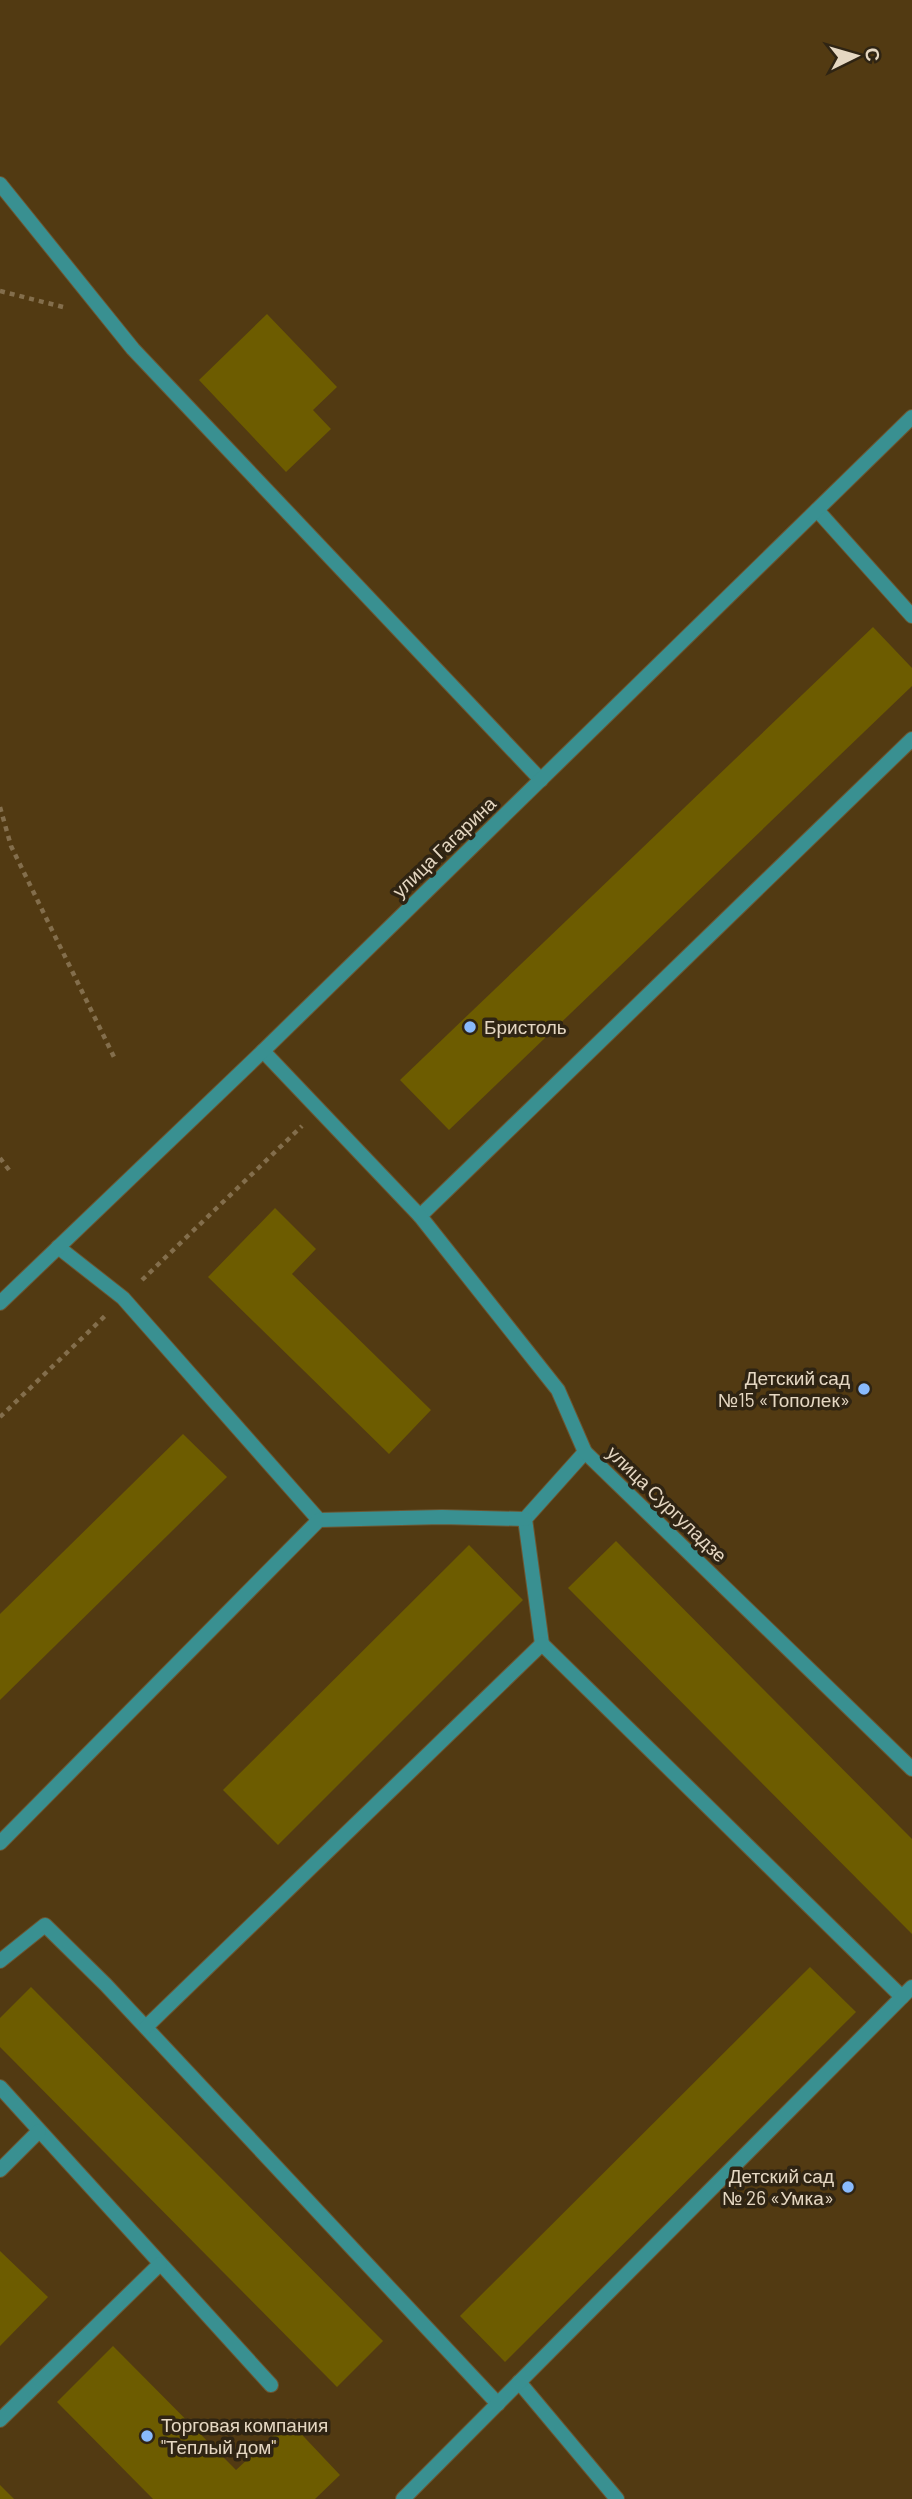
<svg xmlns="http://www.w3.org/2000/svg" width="912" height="2499" font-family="Barlow,sans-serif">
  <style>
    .building { fill: #6d5c00 }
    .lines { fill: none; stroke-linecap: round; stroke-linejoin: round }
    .service-casing { stroke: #6c5632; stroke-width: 16 }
    .minor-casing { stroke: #6c5632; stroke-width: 16 }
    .tertiary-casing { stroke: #6c5632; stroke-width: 16 }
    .path { stroke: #836e4c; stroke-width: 4.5; stroke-dasharray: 5 5; stroke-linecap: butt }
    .service { stroke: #399091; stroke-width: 14 }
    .minor { stroke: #399091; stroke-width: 14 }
    .tertiary { stroke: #399091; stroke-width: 14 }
    .poi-dot { fill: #89bafc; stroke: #2f2413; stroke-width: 2.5 }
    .labels { text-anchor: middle; stroke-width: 7; stroke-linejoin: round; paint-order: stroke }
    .street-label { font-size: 19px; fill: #e5d7c2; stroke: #2f2413 }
    .poi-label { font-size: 19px; fill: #e5d7c2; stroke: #2f2413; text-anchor: start }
  </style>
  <rect width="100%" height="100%" fill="#523a12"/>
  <g class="building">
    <path d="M267 314 337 387 313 410 331 429 286 472 199 380Z"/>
    <path d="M873 627 912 668V686L449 1130 400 1080Z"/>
    <path d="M275 1208 316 1249 292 1274 431 1410 389 1454 208 1277Z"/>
    <path d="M183 1434 227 1477 0 1700V1614Z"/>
    <path d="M616 1541 912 1839V1934L568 1588Z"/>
    <path d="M469 1545 523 1600 278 1845 223 1790Z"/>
    <path d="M810 1967 856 2012 505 2362 460 2316Z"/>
    <path d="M31 1987 383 2341 337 2387 0 2047V2018Z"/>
    <path d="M0 2251 48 2297 0 2346Z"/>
    <path d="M113 2346 236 2470 289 2421 340 2475 315 2499H153L57 2402Z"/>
    <path d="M0 2485 14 2499H0Z"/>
  </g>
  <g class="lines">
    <g class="service-casing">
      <g id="service">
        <path d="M0 184 133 349 541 780"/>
        <path d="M817 510 912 616"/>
        <path d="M420 1216 912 739"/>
        <path d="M58 1247 123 1298 319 1520"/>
        <path d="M542 1644 525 1519 585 1452"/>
        <path d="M0 1843 319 1520 442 1517 525 1519"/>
        <path d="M0 1961 45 1925 106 1985 498 2404"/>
        <path d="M146 2027 542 1644 902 1997"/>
        <path d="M0 2087 271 2385"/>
        <path d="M0 2170 39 2131"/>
        <path d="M519 2382 617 2499"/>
        <path d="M0 2420 160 2264"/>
        <path d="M403 2499 912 1987"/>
      </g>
    </g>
    <g class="minor-casing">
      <path id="minor" d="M263 1051 420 1216 558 1390 585 1452 912 1769"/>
    </g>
    <g class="tertiary-casing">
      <path id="tertiary" d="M0 1303 263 1051 912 417"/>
    </g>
    <g class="path">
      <path d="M0 291 67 308"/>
      <path d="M0 807 11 846 114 1057"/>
      <path d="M0 1158 9 1170"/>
      <path d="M142 1280 302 1126"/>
      <path d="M0 1417 105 1316"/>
    </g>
    <use href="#service" class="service"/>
    <use href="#minor" class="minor"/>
    <use href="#tertiary" class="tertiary"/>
  </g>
  <g class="poi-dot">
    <circle cx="470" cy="1027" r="7"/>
    <circle cx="864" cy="1389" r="7"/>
    <circle cx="848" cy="2187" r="7"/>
    <circle cx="147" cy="2436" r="7"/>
  </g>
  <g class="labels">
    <g class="street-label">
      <text transform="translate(444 847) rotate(-44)" y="7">улица Гагарина</text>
      <text transform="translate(667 1504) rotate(44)" y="7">улица Сургуладзе</text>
    </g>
    <g class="poi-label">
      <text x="484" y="1034">Бристоль</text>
      <text x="850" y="1385" text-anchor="end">Детский сад<tspan x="850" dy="22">№15 «Тополек»</tspan></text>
      <text x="834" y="2183" text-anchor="end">Детский сад<tspan x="834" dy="22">№ 26 «Умка»</tspan></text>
      <text x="161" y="2432">Торговая компания<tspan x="161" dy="22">"Теплый дом"</tspan></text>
    </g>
  </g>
  <g transform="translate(856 56) rotate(85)" stroke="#2f2413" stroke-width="5" paint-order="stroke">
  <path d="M0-5L12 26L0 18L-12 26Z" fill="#e5d7c2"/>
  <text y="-10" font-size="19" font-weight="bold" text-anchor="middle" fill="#e5d7c2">С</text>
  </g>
</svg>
